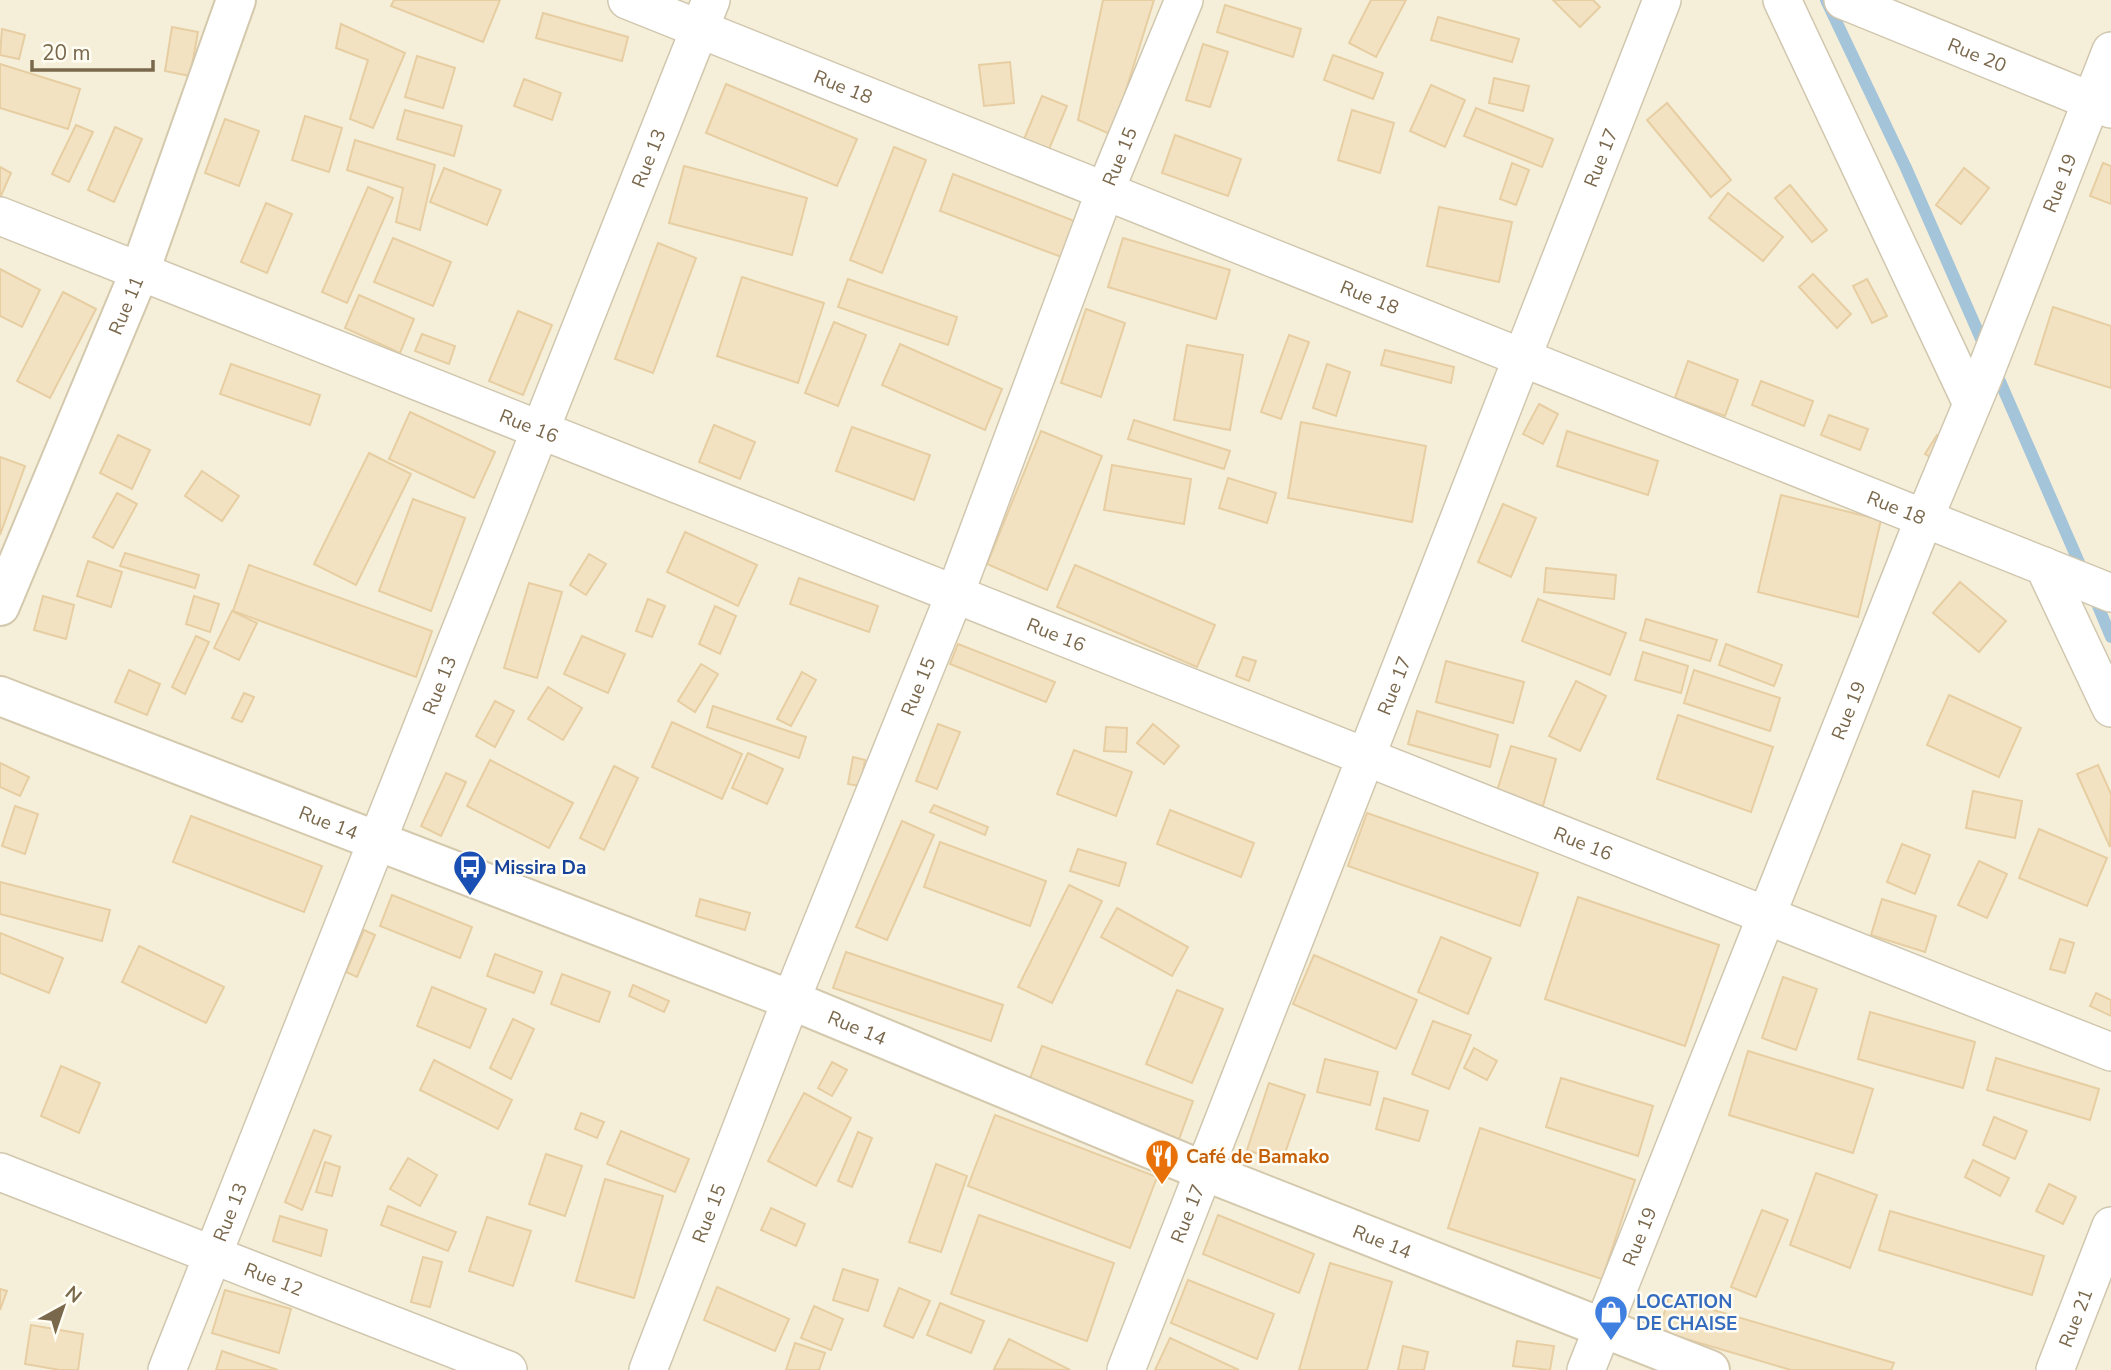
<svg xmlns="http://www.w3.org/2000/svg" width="2111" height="1370" font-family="'Nunito Sans',sans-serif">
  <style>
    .residential { fill: #f5efd9 }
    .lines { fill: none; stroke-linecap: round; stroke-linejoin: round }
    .stream { stroke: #a4c4da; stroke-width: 12 }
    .building { fill: #f3e2c2; stroke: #e7cea2; stroke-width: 2 }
    .street-casing { stroke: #d1c7af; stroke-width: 40 }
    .secondary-casing { stroke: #d4c8ad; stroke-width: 42 }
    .street { stroke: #fff; stroke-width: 37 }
    .secondary { stroke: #fff; stroke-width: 38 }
    .labels { text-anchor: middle; stroke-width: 5; stroke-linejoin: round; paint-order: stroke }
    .street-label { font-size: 19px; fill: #7a684c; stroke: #fffdf3 }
    .transit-label { font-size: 19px; font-weight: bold; fill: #164399; stroke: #fffdf3; text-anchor: start }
    .food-label { font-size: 19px; font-weight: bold; fill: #c56008; stroke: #fffdf3; text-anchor: start }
    .shop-label { font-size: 19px; font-weight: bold; fill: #366cbe; stroke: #fffdf3; text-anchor: start }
  </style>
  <rect width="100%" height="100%" fill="#fdfbeb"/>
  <rect class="residential" x="0" y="0" width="2111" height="1370"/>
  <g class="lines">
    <g class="stream">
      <path d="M1826 0 1906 168 1986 350"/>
      <path d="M1995 370 2084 574"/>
      <path d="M2093 594 2111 637"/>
    </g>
  </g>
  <g class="building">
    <path d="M394 0H500L483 42 391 6Z"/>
    <path d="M1103 0H1154L1112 135 1078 120Z"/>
    <path d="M1371 0H1406L1376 57 1349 43Z"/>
    <path d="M1553 0H1593L1600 7 1580 27Z"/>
    <path d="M1225 5 1301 29 1293 57 1217 32Z"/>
    <path d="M543 13 628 37 622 61 536 38Z"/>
    <path d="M1438 17 1519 39 1512 62 1431 40Z"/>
    <path d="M341 24 405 53 373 128 350 119 368 60 336 48Z"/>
    <path d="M172 27 198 32 190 76 165 71Z"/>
    <path d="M2 29 25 35 19 59 0 55Z"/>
    <path d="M1203 44 1228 52 1210 107 1186 100Z"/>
    <path d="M1333 55 1383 73 1373 99 1324 80Z"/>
    <path d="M417 56 455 68 443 108 405 97Z"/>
    <path d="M1010 62 1014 103 984 106 979 65Z"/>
    <path d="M0 64 80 89 68 129 0 108Z"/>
    <path d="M1494 78 1529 86 1523 111 1489 103Z"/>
    <path d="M524 79 561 93 552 120 514 106Z"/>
    <path d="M726 84 857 139 837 186 706 133Z"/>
    <path d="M1431 85 1465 100 1445 147 1410 131Z"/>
    <path d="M1042 96 1067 106 1047 154 1022 144Z"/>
    <path d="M1667 103 1731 180 1711 197 1647 120Z"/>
    <path d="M1476 108 1553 139 1542 167 1464 136Z"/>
    <path d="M405 110 462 126 454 156 397 139Z"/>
    <path d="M1352 110 1394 123 1380 173 1338 160Z"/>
    <path d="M305 116 342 128 329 172 292 160Z"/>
    <path d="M225 119 259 131 239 186 205 173Z"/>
    <path d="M76 125 93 132 69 182 52 174Z"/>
    <path d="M115 127 142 139 114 202 88 190Z"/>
    <path d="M1175 135 1241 159 1228 196 1162 173Z"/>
    <path d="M355 140 435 165 420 230 396 222 403 188 347 170Z"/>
    <path d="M894 147 926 160 882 273 850 260Z"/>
    <path d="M1512 163 1529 170 1516 205 1500 199Z"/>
    <path d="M2103 163 2111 166V204L2090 196Z"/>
    <path d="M684 166 807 198 792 255 669 223Z"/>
    <path d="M0 167 11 173 0 198Z"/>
    <path d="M444 168 501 190 487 225 430 202Z"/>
    <path d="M1964 168 1989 188 1961 224 1936 205Z"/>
    <path d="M953 174 1077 222 1064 258 940 211Z"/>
    <path d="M1790 185 1827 230 1812 242 1775 198Z"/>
    <path d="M368 187 393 198 347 303 322 292Z"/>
    <path d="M1728 193 1783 237 1763 261 1709 218Z"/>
    <path d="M266 203 292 214 267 273 241 262Z"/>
    <path d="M1439 207 1512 222 1499 282 1427 266Z"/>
    <path d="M393 238 451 262 433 306 374 282Z"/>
    <path d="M1123 238 1230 270 1216 319 1108 287Z"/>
    <path d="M658 243 696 258 653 373 615 359Z"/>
    <path d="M0 269 40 290 22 327 0 316Z"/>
    <path d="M1813 274 1851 314 1837 328 1799 287Z"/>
    <path d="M742 277 824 303 798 383 717 356Z"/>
    <path d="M848 279 957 317 948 345 838 307Z"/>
    <path d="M1867 279 1887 316 1872 323 1853 286Z"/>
    <path d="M63 292 96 309 50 398 17 381Z"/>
    <path d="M359 295 414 319 400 353 345 328Z"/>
    <path d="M2053 307 2111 326V388L2035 364Z"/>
    <path d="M1086 309 1125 323 1101 397 1061 383Z"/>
    <path d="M518 311 552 325 523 395 489 381Z"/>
    <path d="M834 322 866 335 838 406 805 393Z"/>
    <path d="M422 334 455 346 449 364 415 351Z"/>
    <path d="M1289 335 1309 342 1281 419 1261 412Z"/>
    <path d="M900 344 1002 389 985 430 882 385Z"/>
    <path d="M1187 345 1243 355 1230 430 1174 420Z"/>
    <path d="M1385 350 1454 367 1451 383 1381 365Z"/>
    <path d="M1688 361 1738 380 1725 416 1675 398Z"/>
    <path d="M231 364 320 395 310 425 220 394Z"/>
    <path d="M1327 364 1350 372 1336 416 1313 408Z"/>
    <path d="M1761 381 1813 401 1804 426 1752 405Z"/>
    <path d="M1539 404 1558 414 1543 444 1523 434Z"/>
    <path d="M410 412 495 452 474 498 389 459Z"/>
    <path d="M1829 415 1868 429 1860 450 1821 435Z"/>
    <path d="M1134 420 1230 451 1224 469 1128 439Z"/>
    <path d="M1301 422 1426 446 1412 522 1288 498Z"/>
    <path d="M714 425 755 442 740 479 699 462Z"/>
    <path d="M852 427 930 455 914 500 836 471Z"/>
    <path d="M1041 431 1102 456 1047 590 987 564Z"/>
    <path d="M1567 431 1658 461 1648 495 1557 466Z"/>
    <path d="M118 435 150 450 132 489 100 473Z"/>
    <path d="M1937 435 1954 445 1941 464 1925 454Z"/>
    <path d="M369 453 411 474 356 585 314 564Z"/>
    <path d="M0 457 25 466 0 535Z"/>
    <path d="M1112 465 1191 479 1184 524 1104 510Z"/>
    <path d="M202 471 239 496 222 521 185 496Z"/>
    <path d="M1228 478 1276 493 1267 523 1219 508Z"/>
    <path d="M117 493 137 504 113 548 93 537Z"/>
    <path d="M1781 495 1881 520 1858 617 1758 592Z"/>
    <path d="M413 499 465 518 431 611 379 591Z"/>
    <path d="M1503 504 1536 518 1511 577 1478 562Z"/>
    <path d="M685 532 757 565 738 606 667 572Z"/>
    <path d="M125 553 199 575 195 588 120 566Z"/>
    <path d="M589 554 606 564 586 595 570 585Z"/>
    <path d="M88 561 122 572 111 607 77 596Z"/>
    <path d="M249 565 432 631 416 677 233 611Z"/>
    <path d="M1075 565 1215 625 1197 667 1057 607Z"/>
    <path d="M1546 568 1616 575 1614 599 1544 592Z"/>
    <path d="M799 578 878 606 869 632 790 604Z"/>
    <path d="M1960 582 2006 621 1979 652 1933 613Z"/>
    <path d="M529 583 562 592 537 678 504 668Z"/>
    <path d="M43 596 74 605 66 639 34 630Z"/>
    <path d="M194 596 219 604 210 632 186 624Z"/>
    <path d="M648 599 665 606 652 637 636 631Z"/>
    <path d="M1538 599 1626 633 1610 675 1522 641Z"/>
    <path d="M715 606 736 616 720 654 699 644Z"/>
    <path d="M232 611 257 623 239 660 214 648Z"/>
    <path d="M1646 619 1717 640 1710 661 1640 640Z"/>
    <path d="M196 636 209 642 185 694 172 687Z"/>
    <path d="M582 636 625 654 608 693 564 674Z"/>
    <path d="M958 644 1055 682 1046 702 950 664Z"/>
    <path d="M1726 644 1782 665 1774 686 1719 665Z"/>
    <path d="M1643 652 1688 666 1681 693 1635 680Z"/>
    <path d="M1243 657 1256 661 1249 681 1236 676Z"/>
    <path d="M1446 661 1524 682 1513 723 1436 702Z"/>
    <path d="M701 664 718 674 695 712 678 701Z"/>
    <path d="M129 670 160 684 147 715 115 702Z"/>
    <path d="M1694 670 1780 698 1770 731 1684 703Z"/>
    <path d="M802 672 816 680 791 726 777 719Z"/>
    <path d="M1576 681 1606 696 1580 751 1549 736Z"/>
    <path d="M548 687 582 708 563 740 528 719Z"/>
    <path d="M244 693 254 697 242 722 232 718Z"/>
    <path d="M1949 695 2021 728 1999 777 1927 745Z"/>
    <path d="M495 701 514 711 495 747 476 736Z"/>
    <path d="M713 706 806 737 799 758 707 727Z"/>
    <path d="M1417 711 1498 735 1490 767 1408 744Z"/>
    <path d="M1678 715 1773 747 1751 812 1657 779Z"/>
    <path d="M672 722 742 754 722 799 652 767Z"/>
    <path d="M938 724 960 732 937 789 916 781Z"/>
    <path d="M1153 724 1179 746 1164 764 1137 743Z"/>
    <path d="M1106 727 1127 728 1126 752 1104 751Z"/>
    <path d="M1511 746 1556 759 1543 806 1497 791Z"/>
    <path d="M1074 750 1132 772 1116 816 1057 794Z"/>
    <path d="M748 753 783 769 767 804 732 788Z"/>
    <path d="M853 757 865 760 860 786 848 784Z"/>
    <path d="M490 760 573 803 549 848 467 806Z"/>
    <path d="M0 763 29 777 20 796 0 787Z"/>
    <path d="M2098 765 2111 794 2110 847 2077 774Z"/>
    <path d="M614 766 638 778 604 850 580 838Z"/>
    <path d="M446 773 466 782 441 836 421 826Z"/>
    <path d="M1973 791 2022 801 2015 838 1966 828Z"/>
    <path d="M934 805 988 827 985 835 930 812Z"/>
    <path d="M15 806 38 814 25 854 2 846Z"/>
    <path d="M1170 810 1254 843 1241 877 1157 844Z"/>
    <path d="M1367 813 1538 873 1520 926 1348 866Z"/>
    <path d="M191 816 322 866 304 912 173 862Z"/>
    <path d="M902 821 934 835 887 940 856 927Z"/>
    <path d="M2039 829 2107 858 2087 906 2019 878Z"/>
    <path d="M940 842 1046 881 1030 926 924 887Z"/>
    <path d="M1902 844 1930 855 1915 894 1887 882Z"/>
    <path d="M1078 849 1126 863 1119 886 1070 871Z"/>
    <path d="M1979 861 2007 874 1987 918 1958 905Z"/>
    <path d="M0 882 110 910 102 941 0 914Z"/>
    <path d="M1069 885 1102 901 1052 1003 1018 987Z"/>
    <path d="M392 895 472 927 460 958 380 926Z"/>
    <path d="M1578 897 1719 945 1685 1046 1545 999Z"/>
    <path d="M700 899 750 913 745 930 696 916Z"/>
    <path d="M1882 899 1936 916 1925 952 1871 935Z"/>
    <path d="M1117 908 1188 947 1172 976 1101 937Z"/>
    <path d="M364 930 375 935 357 977 346 972Z"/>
    <path d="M0 933 63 958 49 993 0 973Z"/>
    <path d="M1441 937 1491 958 1468 1014 1418 992Z"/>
    <path d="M2060 939 2074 943 2065 973 2050 969Z"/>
    <path d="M139 946 224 987 206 1023 122 982Z"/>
    <path d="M846 952 1003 1005 991 1041 833 988Z"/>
    <path d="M495 954 542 972 534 993 487 976Z"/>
    <path d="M1314 955 1417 1000 1396 1049 1293 1004Z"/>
    <path d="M562 974 610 992 599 1022 551 1004Z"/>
    <path d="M1783 977 1817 989 1796 1050 1762 1038Z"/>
    <path d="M633 985 669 1001 664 1012 629 996Z"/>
    <path d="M432 987 486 1009 470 1048 417 1026Z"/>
    <path d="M1177 990 1223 1009 1192 1083 1146 1064Z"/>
    <path d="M2096 993 2111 1000V1016L2090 1006Z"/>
    <path d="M1870 1012 1975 1042 1963 1088 1858 1059Z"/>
    <path d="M513 1019 534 1029 511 1079 490 1068Z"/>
    <path d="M1433 1021 1471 1035 1449 1089 1412 1074Z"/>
    <path d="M1042 1046 1193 1101 1175 1150 1024 1095Z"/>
    <path d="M1474 1048 1497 1061 1487 1080 1464 1068Z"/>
    <path d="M1748 1051 1873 1089 1853 1153 1729 1115Z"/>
    <path d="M1996 1058 2099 1089 2090 1120 1987 1090Z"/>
    <path d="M1325 1059 1378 1072 1370 1105 1317 1092Z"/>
    <path d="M434 1060 512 1100 498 1129 420 1090Z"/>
    <path d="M832 1062 847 1070 832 1096 818 1088Z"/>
    <path d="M61 1066 100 1083 79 1133 41 1116Z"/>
    <path d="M1561 1078 1653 1106 1638 1156 1546 1127Z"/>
    <path d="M1269 1083 1305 1095 1282 1162 1247 1150Z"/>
    <path d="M804 1093 851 1118 816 1186 768 1161Z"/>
    <path d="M1384 1098 1428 1111 1419 1141 1376 1129Z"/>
    <path d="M581 1113 604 1122 597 1138 575 1129Z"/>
    <path d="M995 1115 1157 1177 1130 1248 968 1186Z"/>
    <path d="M1994 1117 2027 1131 2015 1159 1983 1145Z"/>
    <path d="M1480 1128 1635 1180 1602 1279 1448 1228Z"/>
    <path d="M314 1130 331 1136 302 1210 285 1202Z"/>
    <path d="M621 1131 689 1159 675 1192 607 1164Z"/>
    <path d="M858 1132 872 1138 852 1187 838 1181Z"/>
    <path d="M546 1154 582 1166 565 1216 529 1204Z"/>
    <path d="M408 1158 437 1175 420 1206 390 1189Z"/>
    <path d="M1973 1160 2009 1178 2000 1196 1965 1177Z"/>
    <path d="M325 1162 340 1167 332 1196 316 1192Z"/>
    <path d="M936 1164 967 1176 941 1252 909 1242Z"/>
    <path d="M1816 1173 1877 1195 1850 1268 1790 1245Z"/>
    <path d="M605 1179 663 1196 634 1298 576 1281Z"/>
    <path d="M2049 1184 2076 1197 2063 1224 2036 1211Z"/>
    <path d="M388 1206 456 1232 448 1251 381 1225Z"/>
    <path d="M771 1208 805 1224 796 1246 761 1230Z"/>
    <path d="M1762 1210 1788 1220 1756 1297 1731 1287Z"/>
    <path d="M1890 1211 2044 1256 2032 1295 1879 1250Z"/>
    <path d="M979 1215 1114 1263 1087 1341 951 1294Z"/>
    <path d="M1218 1215 1314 1254 1299 1293 1203 1254Z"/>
    <path d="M280 1216 327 1230 321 1256 273 1241Z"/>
    <path d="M487 1217 531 1231 513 1286 469 1271Z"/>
    <path d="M423 1257 442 1262 430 1307 411 1302Z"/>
    <path d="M1330 1263 1392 1282 1367 1370H1299Z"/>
    <path d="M843 1269 878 1280 868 1311 833 1300Z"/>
    <path d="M1188 1280 1274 1314 1257 1359 1171 1323Z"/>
    <path d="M717 1287 789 1319 775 1351 704 1320Z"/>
    <path d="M899 1288 930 1301 913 1338 884 1326Z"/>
    <path d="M0 1289 7 1291 0 1310Z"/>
    <path d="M225 1290 291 1309 279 1353 212 1333Z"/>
    <path d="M1669 1297 1894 1363 1891 1370H1791L1659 1331Z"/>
    <path d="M940 1303 984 1321 971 1353 927 1335Z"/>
    <path d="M814 1306 843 1319 831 1350 801 1338Z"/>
    <path d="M31 1325 83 1334 78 1370H60L25 1364Z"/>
    <path d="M1170 1338 1239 1370H1155Z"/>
    <path d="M1009 1339 1070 1370 994 1369Z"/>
    <path d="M1517 1341 1554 1346 1550 1370 1513 1366Z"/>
    <path d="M795 1343 825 1353 819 1370H786Z"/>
    <path d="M1403 1346 1428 1352 1424 1370H1398Z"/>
    <path d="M222 1351 278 1370H216Z"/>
  </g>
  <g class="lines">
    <g class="street-casing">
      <g id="street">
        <path id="s1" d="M627 0 2111 593"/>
        <path d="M1782 0 1972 404"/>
        <path id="s2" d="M1843 0 2111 109"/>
        <path id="s3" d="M0 216 2111 1052"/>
        <path d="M2044 566 2111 708"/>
        <path id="s4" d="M0 1172 508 1370"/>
        <path id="s5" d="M167 1370 711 0"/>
        <path id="s6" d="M648 1370 791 1000 955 594 1105 191 1184 0"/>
        <path id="s7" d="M1126 1370 1662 0"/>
        <path id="s8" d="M1586 1370 1924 519 1983 378 2111 51"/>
        <path id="s9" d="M2055 1370 2111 1226"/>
      </g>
    </g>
    <g class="secondary-casing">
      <g id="secondary">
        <path id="s10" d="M0 606 140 271 236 0"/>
        <path id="s11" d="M0 696 791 1000 1204 1171 1710 1370"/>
      </g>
    </g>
    <use href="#street" class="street"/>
    <use href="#secondary" class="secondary"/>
  </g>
  <defs>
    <g id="bus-pin" transform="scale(1.75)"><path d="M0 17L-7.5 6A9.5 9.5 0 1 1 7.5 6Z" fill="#1a4fb4" stroke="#fffdf3"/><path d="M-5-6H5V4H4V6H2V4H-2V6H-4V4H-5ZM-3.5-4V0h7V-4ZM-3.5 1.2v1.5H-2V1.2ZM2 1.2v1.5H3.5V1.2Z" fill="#fff"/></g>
    <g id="restaurant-pin" transform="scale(1.75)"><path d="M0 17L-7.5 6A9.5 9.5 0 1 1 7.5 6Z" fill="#e8710a" stroke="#fffdf3"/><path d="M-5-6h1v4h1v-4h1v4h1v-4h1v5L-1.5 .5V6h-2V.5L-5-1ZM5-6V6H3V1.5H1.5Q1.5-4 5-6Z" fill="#fff"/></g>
    <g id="shop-pin" transform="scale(1.75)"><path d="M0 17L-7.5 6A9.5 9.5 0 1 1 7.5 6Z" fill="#3f7fe0" stroke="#fffdf3"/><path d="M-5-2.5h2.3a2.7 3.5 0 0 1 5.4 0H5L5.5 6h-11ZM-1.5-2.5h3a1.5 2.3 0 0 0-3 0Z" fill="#fff"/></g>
  </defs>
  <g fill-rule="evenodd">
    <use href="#bus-pin" x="470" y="867"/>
    <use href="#restaurant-pin" x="1162" y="1156"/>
    <use href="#shop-pin" x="1611" y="1312"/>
  </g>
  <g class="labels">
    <g class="street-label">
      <text dy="7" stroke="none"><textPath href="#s2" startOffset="145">Rue 20</textPath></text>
      <text dy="7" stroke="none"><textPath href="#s1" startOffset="233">Rue 18</textPath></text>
      <text dy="7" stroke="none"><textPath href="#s6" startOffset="1302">Rue 15</textPath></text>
      <text dy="7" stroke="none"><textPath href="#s7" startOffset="1302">Rue 17</textPath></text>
      <text dy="7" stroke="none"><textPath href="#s5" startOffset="1304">Rue 13</textPath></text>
      <text dy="7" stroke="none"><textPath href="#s8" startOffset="1278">Rue 19</textPath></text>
      <text dy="7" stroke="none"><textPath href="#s1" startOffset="800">Rue 18</textPath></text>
      <text dy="7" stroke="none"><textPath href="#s10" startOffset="326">Rue 11</textPath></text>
      <text dy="7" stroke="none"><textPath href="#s3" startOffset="569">Rue 16</textPath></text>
      <text dy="7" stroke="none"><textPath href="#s1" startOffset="1367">Rue 18</textPath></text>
      <text dy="7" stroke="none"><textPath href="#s3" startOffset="1136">Rue 16</textPath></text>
      <text dy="7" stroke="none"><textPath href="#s5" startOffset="737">Rue 13</textPath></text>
      <text dy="7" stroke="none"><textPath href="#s7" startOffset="735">Rue 17</textPath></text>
      <text dy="7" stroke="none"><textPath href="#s6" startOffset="735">Rue 15</textPath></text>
      <text dy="7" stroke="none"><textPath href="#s8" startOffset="710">Rue 19</textPath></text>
      <text dy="7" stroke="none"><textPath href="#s11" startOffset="352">Rue 14</textPath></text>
      <text dy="7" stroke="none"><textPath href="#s3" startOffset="1703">Rue 16</textPath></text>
      <text dy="7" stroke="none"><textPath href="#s11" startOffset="919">Rue 14</textPath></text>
      <text dy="7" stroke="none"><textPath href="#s5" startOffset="170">Rue 13</textPath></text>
      <text dy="7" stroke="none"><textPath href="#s6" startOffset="168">Rue 15</textPath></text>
      <text dy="7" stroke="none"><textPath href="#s7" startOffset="168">Rue 17</textPath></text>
      <text dy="7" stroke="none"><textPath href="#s8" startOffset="144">Rue 19</textPath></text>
      <text dy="7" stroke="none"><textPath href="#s11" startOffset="1486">Rue 14</textPath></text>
      <text dy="7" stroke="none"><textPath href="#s4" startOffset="294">Rue 12</textPath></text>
      <text dy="7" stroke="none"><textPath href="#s9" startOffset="56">Rue 21</textPath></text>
    </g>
    <g class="transit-label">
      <text x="494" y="874">Missira Da</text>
    </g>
    <g class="food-label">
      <text x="1186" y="1163">Café de Bamako</text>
    </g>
    <g class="shop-label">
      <text x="1636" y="1308">LOCATION<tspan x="1636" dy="22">DE CHAISE</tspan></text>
    </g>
  </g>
  <g transform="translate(63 1307) rotate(40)" stroke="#fffdf3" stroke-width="5" paint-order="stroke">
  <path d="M0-5L12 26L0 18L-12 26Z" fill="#7a684c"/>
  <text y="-10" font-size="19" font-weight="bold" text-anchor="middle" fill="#7a684c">N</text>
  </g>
  <path d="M32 60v10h121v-10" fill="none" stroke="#7a684c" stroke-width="3.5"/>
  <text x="42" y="60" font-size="21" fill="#7a684c" stroke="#fffdf3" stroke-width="5" paint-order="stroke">20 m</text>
</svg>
